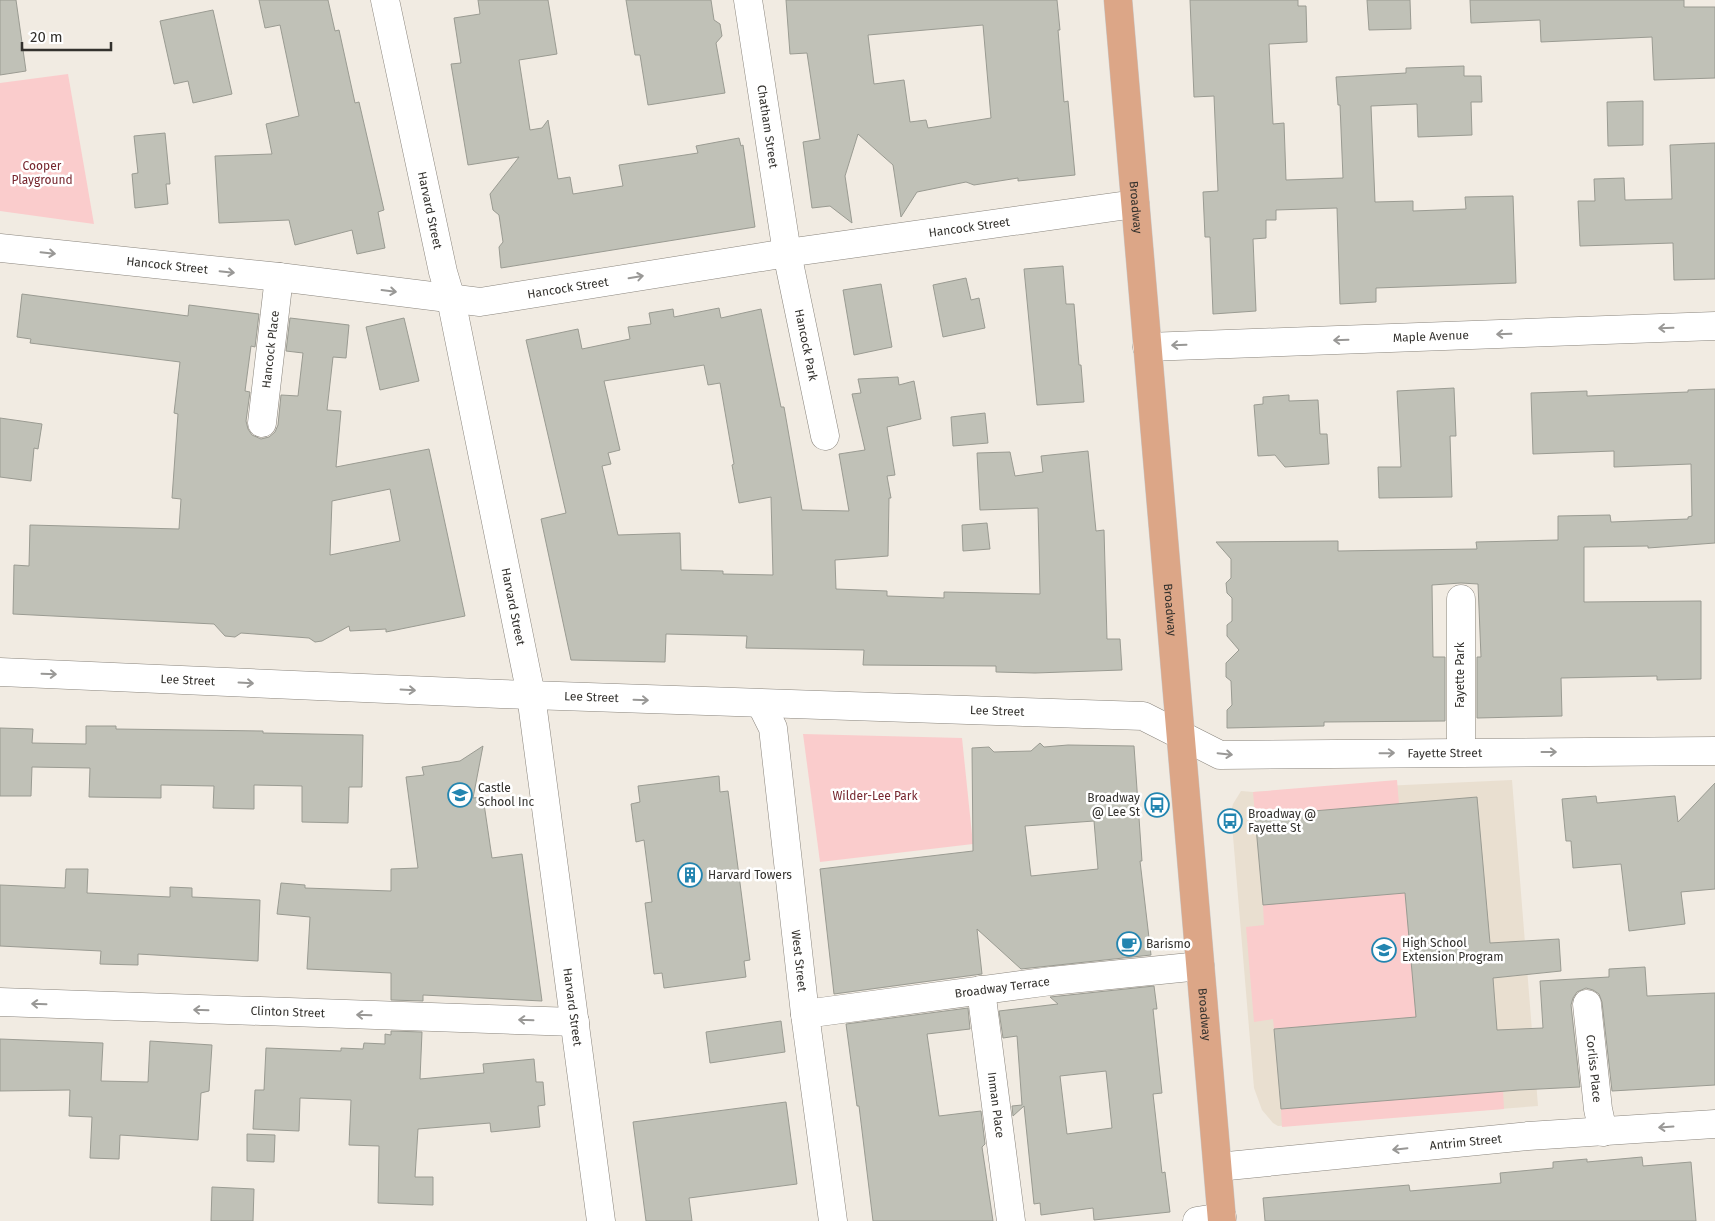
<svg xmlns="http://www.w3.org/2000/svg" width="1715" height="1221" font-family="'Fira Sans',sans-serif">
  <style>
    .built { fill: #e9dfd0 }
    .green { fill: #facccc }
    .building { fill: #c0c1b7; stroke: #9a9b92; fill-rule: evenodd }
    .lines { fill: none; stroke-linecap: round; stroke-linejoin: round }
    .minor-casing { stroke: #8a857d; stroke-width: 29 }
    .major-casing { stroke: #cac9c8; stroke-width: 29 }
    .minor { stroke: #fff; stroke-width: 28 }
    .major { stroke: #dca687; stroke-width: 28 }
    .oneway { stroke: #999896 }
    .labels { text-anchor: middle; stroke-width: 5; stroke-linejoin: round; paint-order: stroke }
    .street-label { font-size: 12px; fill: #33312d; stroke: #fff }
    .park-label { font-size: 12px; fill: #76262e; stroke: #fff }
    .poi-label { font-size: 12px; fill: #33312d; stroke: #fff; text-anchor: start }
  </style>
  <rect width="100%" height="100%" fill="#f1ebe2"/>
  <path class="built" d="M1512 780 1538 1106 1278 1126 1273 1123 1262 1110 1254 1088 1231 812 1233 804 1241 791 1253 792Z"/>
  <g class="green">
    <path d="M68 74 94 224 0 211V83Z"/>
    <path d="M803 734 962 738 973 844 820 862Z"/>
    <path d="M1397 780 1399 804 1255 816 1253 792Z"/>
    <path d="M1405 893 1416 1017 1274 1029 1273 1019 1254 1022 1246 927 1264 925 1263 905Z"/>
    <path d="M1503 1091 1504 1109 1282 1127 1281 1109Z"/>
  </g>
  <g class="building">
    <path d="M0 0H16L26 71 0 75Z"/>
    <path d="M259 0H328L335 31 339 30 355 103 359 102 384 210 378 212 385 248 357 254 352 230 295 245 289 220 219 223 215 156 272 154 266 124 299 116 280 25 265 28Z"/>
    <path d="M478 0H548L557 54 519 60 530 130 542 128 548 120 558 179 570 177 573 194 623 186 619 165 698 153 696 146 739 138 741 146 743 145 755 227 501 268 499 247 503 242 499 215 493 210 490 194 519 157 468 165 451 64 461 63 454 18 480 14Z"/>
    <path d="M626 0H711L714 20 720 24 722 36 716 43 725 93 648 105 640 55H635Z"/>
    <path d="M786 0H1057L1060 30H1058L1064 102 1068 101 1075 175 1018 181V178L974 185 966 182 917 192 901 217 893 165 858 134 845 176 852 223 830 206 812 208 803 142 820 139 807 53 790 54ZM983 25 991 118 928 128 926 120 910 122 904 80 874 84 868 35Z"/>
    <path d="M1190 0H1298V6H1306L1307 42 1269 44 1273 124 1284 123 1286 180 1343 178 1340 105H1338L1336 77 1406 73V68L1464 66V76H1481L1482 102H1471L1472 135 1418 137 1417 104 1371 106 1375 202 1413 201V211L1466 209 1465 197 1513 196 1516 283 1376 288V302L1340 304 1337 208 1276 210V220H1266V238L1253 239 1256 311 1213 314 1210 237H1205L1203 192 1218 191 1214 96 1194 97Z"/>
    <path d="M1367 0H1410L1411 29 1369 30Z"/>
    <path d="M1470 0H1684V7H1715V78L1654 80 1652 37 1541 42 1540 20 1471 23Z"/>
    <path d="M213 10 232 94 193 103 188 81 174 84 160 21Z"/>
    <path d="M1643 101V145L1608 146 1607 102Z"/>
    <path d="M165 133 170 184H166L168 204 135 208 132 174 138 173 134 136Z"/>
    <path d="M1715 143V279L1674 280 1673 243 1580 246 1578 201H1595L1594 179 1624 178 1625 200 1672 199 1670 145Z"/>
    <path d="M1063 266 1066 304H1074L1079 365H1081L1084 402 1037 405 1024 269Z"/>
    <path d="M966 278 971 300 979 298 985 328 943 337 933 285Z"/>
    <path d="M881 284 892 347 854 355 843 290Z"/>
    <path d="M22 294 188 316 189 305 259 314 255 347 251 346 245 391 250 392 246 421 248 429 252 435 261 439 269 437 275 432 278 425 281 395 298 396 303 353 286 351 290 318 349 325 346 358 333 357 327 410 341 411 336 467 429 449 465 616 386 632V629L350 631 349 626 322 641 315 642 309 638 241 633 235 637 225 636 214 624 13 614 14 565 29 566 30 525 179 529 181 499 172 498 178 414 174 413 180 362 30 343 31 339 17 337ZM390 489 400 541 330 555 332 501Z"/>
    <path d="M719 308 721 318 761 309 781 407H784L802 510 849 511 839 454 865 450 852 394 861 393 858 379 898 377 899 385 914 381 921 419 887 427 895 475 887 476 891 498H889L888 556 835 560 836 589 887 591V596L944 598V592L1040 594 1038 508 980 510 977 453 1010 452 1015 476 1043 472 1041 456 1088 451 1096 531 1104 530 1107 639H1120L1122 670 1035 673 996 672V666L863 665 864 650 746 648 747 636 666 634 665 662 571 660 541 519 566 513 526 340 578 329 582 349 630 339 628 327 651 324 649 313 673 309 674 317ZM704 365 708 385 720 383 734 464 732 465 739 503 771 497 773 575 723 574V571L681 570 680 533 618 535 602 466 611 464 608 453 620 450 604 381Z"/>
    <path d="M404 318 419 381 380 390 366 327Z"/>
    <path d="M1454 388 1456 436H1450L1452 497 1379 498 1378 467H1401L1397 391Z"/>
    <path d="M1715 389V543L1648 548V546L1584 547V602L1701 601V679L1657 680V676L1561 678 1562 716 1477 718V657H1481L1478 584 1461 583 1432 585 1433 657H1445V721L1324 722V726L1227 728V710L1232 705 1231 681 1226 677V663L1239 650 1227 636V625L1232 621V598L1227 593 1226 583 1231 578V559L1216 542 1338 541V551L1477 549 1476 542 1558 540V516L1610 515 1611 522 1688 519V517L1692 516 1691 464 1614 467V451L1533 454 1531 393 1587 391V396L1688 392V390Z"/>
    <path d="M1289 395V401L1318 400 1320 434H1327L1329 464 1285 467 1275 455 1258 456 1254 405 1263 404V397Z"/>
    <path d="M985 413 988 443 953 446 951 417Z"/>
    <path d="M0 418 42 424 38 449 34 448 31 481 0 477Z"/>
    <path d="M987 523 990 549 963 551 962 525Z"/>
    <path d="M86 726H116V729L263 731V733L363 735 362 787H349L348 823 302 822V786L254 785V809L213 808 214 786 161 785V798L89 797 90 768 32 767 31 796H0V728L33 729 32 743 86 744Z"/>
    <path d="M1040 743 1044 747 1068 745 1134 746 1142 861H1140L1151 955 1021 969 977 929 982 974 834 994 820 869 973 851 972 748 989 747 994 752 1031 751ZM1094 821 1098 869 1031 876 1025 826Z"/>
    <path d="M483 746 473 798 483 797 492 858 522 854 542 1001 423 995V1001L391 1000V973L307 969 310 917 277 914 281 883 305 885V888L391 891V869L418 868 406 777 424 775 422 767 460 761Z"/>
    <path d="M719 776 720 792 728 791 750 960 744 961 746 977 664 988 662 973 654 974 645 903 652 902 644 840 636 842 631 804 640 802 638 786Z"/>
    <path d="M1715 783V889L1681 892 1685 924 1629 931 1621 864 1573 868 1571 841H1566L1562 799 1596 796 1597 803 1675 796 1678 822Z"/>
    <path d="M1477 797 1490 943 1559 939 1561 971 1493 978 1497 1030 1543 1028 1540 981 1609 977V969L1645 967 1647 996 1715 993V1085L1612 1091 1602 1002 1599 994 1593 990 1586 988 1577 992 1573 998 1571 1005 1580 1087 1519 1090 1281 1109 1274 1029 1416 1017 1405 893 1263 905 1255 816Z"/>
    <path d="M66 869H88L87 893 170 897V887L192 888V897L260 900 258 961 138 954V965L100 964 101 951 0 946V885L65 888Z"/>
    <path d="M1154 986 1157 1009H1153L1162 1093 1153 1094 1162 1173 1165 1172 1170 1212 1094 1220 1093 1208 1041 1215 1040 1203 1034 1204 1024 1106 1013 1116 1012 1106 1022 1105 1017 1036 1003 1038 999 1011 1058 1004 1050 997ZM1106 1071 1112 1128 1067 1134 1060 1076Z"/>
    <path d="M968 1008 970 1029 927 1034 939 1116 981 1111 985 1144 982 1147 993 1221H873L859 1106H857L846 1024Z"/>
    <path d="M781 1021 785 1052 710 1063 706 1032Z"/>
    <path d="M391 1031 422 1032 420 1079 484 1073 483 1064 534 1059 536 1082H543L545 1105 538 1106 540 1127 491 1132 490 1123 418 1129 415 1177H433V1205L378 1203 379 1146 349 1145 351 1100 300 1098 299 1131 253 1129 255 1090H264L266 1048 341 1051V1048L363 1049 364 1043 385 1044V1034L391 1035Z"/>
    <path d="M0 1039 103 1043 101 1081 148 1082 150 1041 212 1045 209 1091 201 1093 198 1140 120 1135 119 1159 90 1158 92 1117 69 1116 70 1090 0 1091Z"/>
    <path d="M786 1102 797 1184 689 1198 692 1221H646L633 1122Z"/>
    <path d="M247 1134 275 1135 274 1162 247 1161Z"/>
    <path d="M1642 1157 1643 1166 1691 1162 1696 1221H1265L1263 1198 1409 1185 1410 1191 1501 1183 1500 1173 1553 1168V1162L1587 1159V1162Z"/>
    <path d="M212 1187 254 1189 253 1221H211Z"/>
  </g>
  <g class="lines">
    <g class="minor-casing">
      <g id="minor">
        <path id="s1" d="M385 0 443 272 451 299 531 695 601 1221"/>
        <path id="s2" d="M748 0 787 253 825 436"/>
        <path id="s3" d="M0 248 279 277 480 302 787 253 1135 204"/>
        <path id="s4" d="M1147 347 1715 326"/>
        <path id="s5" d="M262 423 279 277"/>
        <path id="s6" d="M0 672 501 694 1143 716 1220 755 1715 751"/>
        <path id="s7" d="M761 704 773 728 805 1014 833 1221"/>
        <path d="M1461 752V599"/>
        <path id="s8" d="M981 990 1011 1221"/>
        <path id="s9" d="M0 1002 575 1022"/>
        <path id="s10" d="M1587 1004 1598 1109 1603 1132"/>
        <path id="s11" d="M805 1014 1051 981 1200 966"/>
        <path id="s12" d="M1218 1167 1528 1136 1715 1124"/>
        <path d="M1197 1221 1222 1217"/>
      </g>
    </g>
    <g class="major-casing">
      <g id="major">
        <path id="s13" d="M1118 0 1222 1221"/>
      </g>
    </g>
    <use href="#minor" class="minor"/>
    <use href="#major" class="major"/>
  </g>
  <defs><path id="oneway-shaft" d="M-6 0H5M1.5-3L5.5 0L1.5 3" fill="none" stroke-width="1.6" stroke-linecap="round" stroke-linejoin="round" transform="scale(1.25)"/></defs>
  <g class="oneway">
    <use href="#oneway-shaft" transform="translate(48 253) rotate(6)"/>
    <use href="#oneway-shaft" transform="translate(227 272) rotate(6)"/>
    <use href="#oneway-shaft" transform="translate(636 277) rotate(-9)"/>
    <use href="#oneway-shaft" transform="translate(389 291) rotate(7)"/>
    <use href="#oneway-shaft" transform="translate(1666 328) rotate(178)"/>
    <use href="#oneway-shaft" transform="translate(1504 334) rotate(178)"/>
    <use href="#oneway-shaft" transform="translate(1341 340) rotate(178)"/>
    <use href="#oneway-shaft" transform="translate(1179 345) rotate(178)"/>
    <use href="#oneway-shaft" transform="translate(49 674) rotate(2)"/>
    <use href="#oneway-shaft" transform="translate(246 683) rotate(3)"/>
    <use href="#oneway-shaft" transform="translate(408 690) rotate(3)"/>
    <use href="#oneway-shaft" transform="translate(641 700) rotate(2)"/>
    <use href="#oneway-shaft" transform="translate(1549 752)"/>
    <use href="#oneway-shaft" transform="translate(1387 753) rotate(-1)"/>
    <use href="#oneway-shaft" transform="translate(1225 754) rotate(6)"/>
    <use href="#oneway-shaft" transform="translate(39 1004) rotate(-178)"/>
    <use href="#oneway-shaft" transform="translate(201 1010) rotate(-178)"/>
    <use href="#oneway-shaft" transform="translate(364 1015) rotate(-178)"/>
    <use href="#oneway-shaft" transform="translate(526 1020) rotate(-178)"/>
    <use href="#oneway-shaft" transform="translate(1666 1127) rotate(176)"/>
    <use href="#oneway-shaft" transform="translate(1400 1149) rotate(174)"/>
  </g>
  <defs>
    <g id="school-ring" transform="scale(1.25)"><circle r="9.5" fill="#fff" stroke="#2385b0" stroke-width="1.5"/><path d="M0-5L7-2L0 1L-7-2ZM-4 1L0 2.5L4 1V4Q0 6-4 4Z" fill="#2385b0"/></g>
    <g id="bus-ring" transform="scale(1.25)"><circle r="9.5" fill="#fff" stroke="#2385b0" stroke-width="1.5"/><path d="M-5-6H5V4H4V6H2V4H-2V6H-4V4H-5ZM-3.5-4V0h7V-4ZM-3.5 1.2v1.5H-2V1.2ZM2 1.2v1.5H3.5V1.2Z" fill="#2385b0"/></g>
    <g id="building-ring" transform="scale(1.25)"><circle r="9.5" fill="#fff" stroke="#2385b0" stroke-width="1.5"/><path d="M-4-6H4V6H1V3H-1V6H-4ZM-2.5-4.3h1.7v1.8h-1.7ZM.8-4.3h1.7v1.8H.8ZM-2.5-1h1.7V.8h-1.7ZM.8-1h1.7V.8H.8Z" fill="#2385b0"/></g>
    <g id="cafe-ring" transform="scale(1.25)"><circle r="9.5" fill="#fff" stroke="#2385b0" stroke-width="1.5"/><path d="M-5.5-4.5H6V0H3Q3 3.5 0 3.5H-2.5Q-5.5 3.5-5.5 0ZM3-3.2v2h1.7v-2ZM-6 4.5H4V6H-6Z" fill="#2385b0"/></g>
  </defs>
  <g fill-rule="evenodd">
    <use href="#school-ring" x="460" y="795"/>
    <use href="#bus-ring" x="1157" y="805"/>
    <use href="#bus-ring" x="1230" y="821"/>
    <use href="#building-ring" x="690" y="875"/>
    <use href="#cafe-ring" x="1129" y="944"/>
    <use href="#school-ring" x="1384" y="950"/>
  </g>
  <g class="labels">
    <g class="street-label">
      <text dy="4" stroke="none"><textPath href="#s2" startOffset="128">Chatham Street</textPath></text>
      <text dy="4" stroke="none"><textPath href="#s13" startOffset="208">Broadway</textPath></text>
      <text dy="4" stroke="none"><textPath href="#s1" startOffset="215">Harvard Street</textPath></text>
      <text dy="4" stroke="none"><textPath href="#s3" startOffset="978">Hancock Street</textPath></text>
      <text dy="4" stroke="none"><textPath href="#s3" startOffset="168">Hancock Street</textPath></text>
      <text dy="4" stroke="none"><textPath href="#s3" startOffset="572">Hancock Street</textPath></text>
      <text dy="4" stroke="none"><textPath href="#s4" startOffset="284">Maple Avenue</textPath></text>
      <text dy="4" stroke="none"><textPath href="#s2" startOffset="350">Hancock Park</textPath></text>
      <text dy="4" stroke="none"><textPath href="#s5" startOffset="74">Hancock Place</textPath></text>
      <text dy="4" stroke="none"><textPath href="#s1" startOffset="620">Harvard Street</textPath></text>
      <text dy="4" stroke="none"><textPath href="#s13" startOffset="612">Broadway</textPath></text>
      <text transform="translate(1460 675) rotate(-90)" y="4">Fayette Park</text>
      <text dy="4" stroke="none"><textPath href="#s6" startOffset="188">Lee Street</textPath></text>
      <text dy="4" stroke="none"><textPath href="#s6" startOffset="592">Lee Street</textPath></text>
      <text dy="4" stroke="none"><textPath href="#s6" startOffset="998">Lee Street</textPath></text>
      <text dy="4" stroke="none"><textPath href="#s6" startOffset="1455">Fayette Street</textPath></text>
      <text dy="4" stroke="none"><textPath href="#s7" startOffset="261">West Street</textPath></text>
      <text dy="4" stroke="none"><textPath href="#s11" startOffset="199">Broadway Terrace</textPath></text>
      <text dy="4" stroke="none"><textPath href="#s1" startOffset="1025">Harvard Street</textPath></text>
      <text dy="4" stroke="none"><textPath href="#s9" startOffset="288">Clinton Street</textPath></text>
      <text dy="4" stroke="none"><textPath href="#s13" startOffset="1018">Broadway</textPath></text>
      <text dy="4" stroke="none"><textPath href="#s10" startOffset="65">Corliss Place</textPath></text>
      <text dy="4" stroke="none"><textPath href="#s8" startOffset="116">Inman Place</textPath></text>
      <text dy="4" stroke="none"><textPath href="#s12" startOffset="249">Antrim Street</textPath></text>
    </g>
    <g class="park-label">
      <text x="42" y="170">Cooper<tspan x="42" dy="14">Playground</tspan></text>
      <text x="875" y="800">Wilder-Lee Park</text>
    </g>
    <g class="poi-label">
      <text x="478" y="792">Castle<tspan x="478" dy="14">School Inc</tspan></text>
      <text x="1140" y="802" text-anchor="end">Broadway<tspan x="1140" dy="14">@ Lee St</tspan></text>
      <text x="1248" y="818">Broadway @<tspan x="1248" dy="14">Fayette St</tspan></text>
      <text x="708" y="879">Harvard Towers</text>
      <text x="1402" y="947">High School<tspan x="1402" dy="14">Extension Program</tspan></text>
      <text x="1146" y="948">Barismo</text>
    </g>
  </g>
  <path d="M22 42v8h89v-8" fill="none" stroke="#33312d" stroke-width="2.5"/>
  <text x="30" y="42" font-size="15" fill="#33312d" stroke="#ffffff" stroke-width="4" paint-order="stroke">20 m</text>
</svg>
